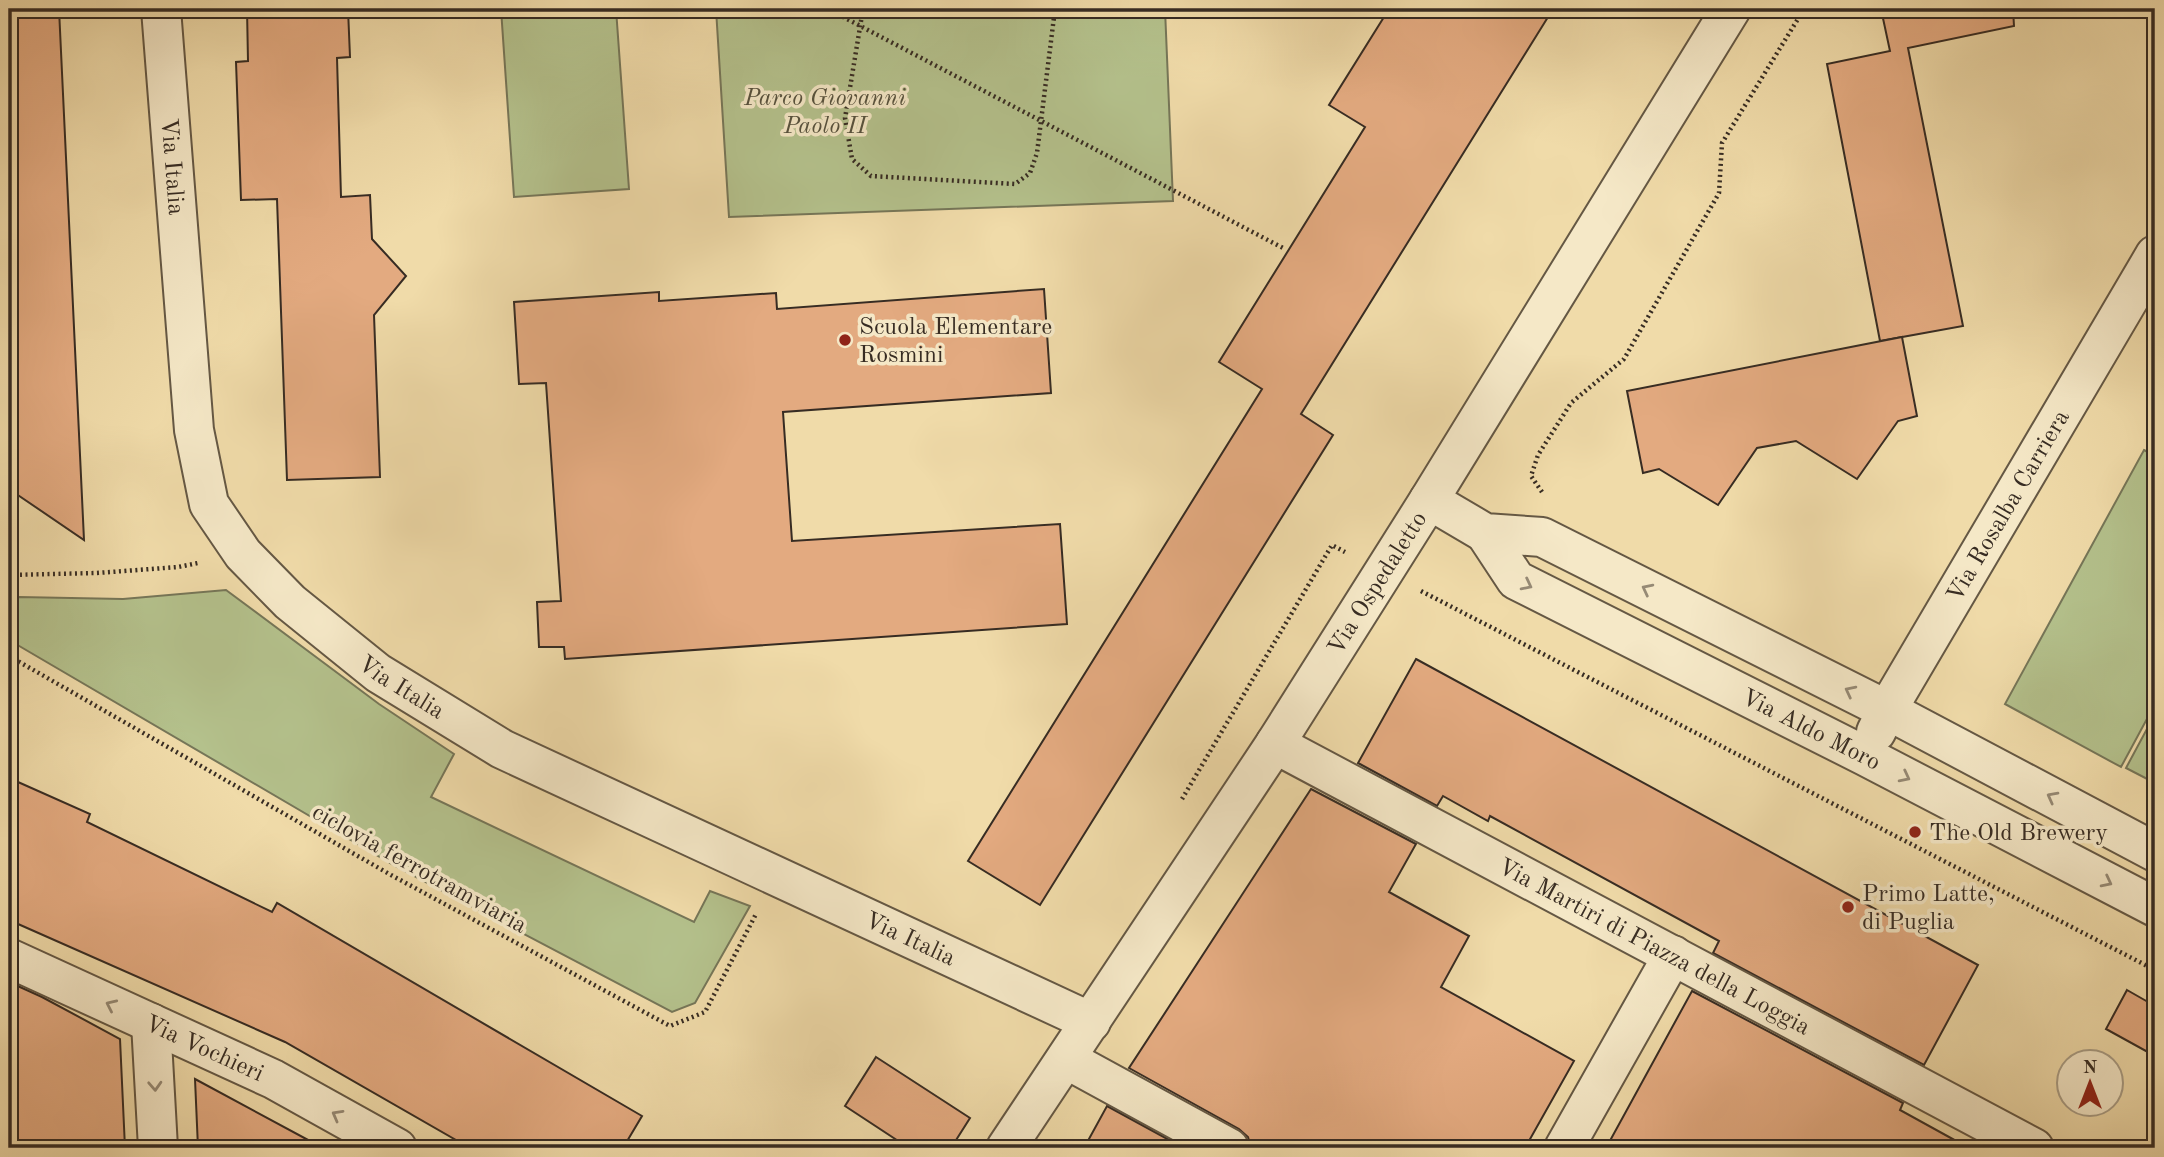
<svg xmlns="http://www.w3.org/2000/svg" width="2164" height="1157" font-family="'Old Standard TT',serif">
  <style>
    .green { fill: #b4c18c; stroke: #767658; stroke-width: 2 }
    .building { fill: #e3aa80; stroke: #372c23; stroke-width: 2 }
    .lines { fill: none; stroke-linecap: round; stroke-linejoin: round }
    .street-casing { stroke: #655844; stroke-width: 42 }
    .path { stroke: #372c23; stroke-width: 4.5; stroke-dasharray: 2 3.5; stroke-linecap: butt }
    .street { stroke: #f5e8c7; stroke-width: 38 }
    .oneway { stroke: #968a75 }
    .poi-dot { fill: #8f2418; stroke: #f5e8c7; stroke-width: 2.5 }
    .labels { text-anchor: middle; stroke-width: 7; stroke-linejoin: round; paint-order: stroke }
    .park-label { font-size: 24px; font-style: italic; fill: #56513d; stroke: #f5e8c7 }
    .street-label { font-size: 24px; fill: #372c23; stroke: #f5e8c7 }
    .poi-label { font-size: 24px; fill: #372c23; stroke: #f5e8c7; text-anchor: start }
  </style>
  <rect width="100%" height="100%" fill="#f0dba9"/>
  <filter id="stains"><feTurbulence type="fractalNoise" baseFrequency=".00286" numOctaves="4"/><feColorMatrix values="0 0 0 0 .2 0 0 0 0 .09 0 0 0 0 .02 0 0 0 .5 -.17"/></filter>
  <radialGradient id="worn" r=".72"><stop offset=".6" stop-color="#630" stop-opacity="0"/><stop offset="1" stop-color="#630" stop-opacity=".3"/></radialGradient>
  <g class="green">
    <path d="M501 9H616L629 189 514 197Z"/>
    <path d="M716 9H1165L1173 201 729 217Z"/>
    <path d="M2144 450 2155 456V704L2121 767 2005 704Z"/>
    <path d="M226 590 379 704 454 754 431 797 694 922 710 891 750 906 695 1003 672 1012 395 866 9 640V603L19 597 123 599Z"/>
    <path d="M2155 714V783L2126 768Z"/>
  </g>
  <g class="building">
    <path d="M9 9H59L84 540 9 489Z"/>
    <path d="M247 9H348L350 57 337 58 341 197 370 195 372 239 406 276 374 315 380 477 287 480 277 199 241 200 236 62 248 61Z"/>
    <path d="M1389 9H1553L1301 414 1333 435 1040 905 968 861 1262 389 1219 362 1365 127 1329 105Z"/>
    <path d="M1881 9H2013L2014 26 1908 48 1963 326 1880 341 1827 64 1890 51Z"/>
    <path d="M1044 289 1051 393 783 412 792 541 1060 524 1067 624 565 659 564 647H539L537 602 561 601 546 383 519 384 514 302 659 292V301L776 293 777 309Z"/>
    <path d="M1902 337 1917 416 1898 421 1857 479 1796 441 1757 448 1718 505 1659 469 1643 473 1627 391Z"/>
    <path d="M1416 659 1978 965 1924 1065 1713 953 1719 941 1490 816 1488 821 1443 796 1437 806 1358 763Z"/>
    <path d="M9 778 90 814 87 822 272 912 277 903 642 1116 623 1148H470L285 1042 9 920Z"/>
    <path d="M1311 789 1416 844 1389 892 1469 936 1441 987 1574 1061 1525 1148H1251L1248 1137 1239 1129 1129 1068Z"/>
    <path d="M9 982 42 997 120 1039 125 1148H9Z"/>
    <path d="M2127 990 2155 1006V1056L2106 1029Z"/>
    <path d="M1692 991 1903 1103 1900 1110 1969 1148H1606Z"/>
    <path d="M876 1057 970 1118 951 1148H909L845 1106Z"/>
    <path d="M195 1079 323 1148H198Z"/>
    <path d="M1107 1106 1184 1148H1084Z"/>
  </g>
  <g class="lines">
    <g class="street-casing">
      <g id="street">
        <path id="s1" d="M161 9 194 430 209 504 243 554 290 602 378 673 502 749 1091 1022"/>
        <path d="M1429 500 1485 533 1542 537 1887 710 2155 852"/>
        <path id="s2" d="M1485 533 1516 580 1865 756 2155 907"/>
        <path id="s3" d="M1876 732 1887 710 2155 255"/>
        <path id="s4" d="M1275 744 2034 1148"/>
        <path id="s5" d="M9 958 273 1079 397 1148"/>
        <path d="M151 1023 158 1148"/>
        <path d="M1066 1059 1229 1148"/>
        <path id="s6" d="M1006 1148 1275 744 1429 500 1731 9"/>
        <path d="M1564 1148 1673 955"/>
      </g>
    </g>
    <g class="path">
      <path d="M828 9 1283 248"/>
      <path d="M863 9 845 118 852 159 871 176 1015 184 1030 173 1037 153 1055 9"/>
      <path d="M1542 492 1531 476 1538 455 1571 403 1624 359 1719 193 1722 143 1804 9"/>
      <path d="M9 575 97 573 178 567 198 563"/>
      <path d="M1421 591 2155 970"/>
      <path d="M9 656 391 875 670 1026 705 1012 756 914"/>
      <path d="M1182 799 1332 545 1345 552"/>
    </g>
    <use href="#street" class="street"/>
  </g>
  <defs><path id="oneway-chevron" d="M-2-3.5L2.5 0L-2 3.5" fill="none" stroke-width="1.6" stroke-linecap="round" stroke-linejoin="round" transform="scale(1.75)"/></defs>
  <g class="oneway">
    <use href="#oneway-chevron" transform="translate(1527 585) rotate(27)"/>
    <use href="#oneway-chevron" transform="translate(1647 589) rotate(-153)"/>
    <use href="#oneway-chevron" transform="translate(1850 691) rotate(-153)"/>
    <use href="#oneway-chevron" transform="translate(1905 777) rotate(27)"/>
    <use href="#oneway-chevron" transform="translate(2052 797) rotate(-152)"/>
    <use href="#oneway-chevron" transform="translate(2107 882) rotate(27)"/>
    <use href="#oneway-chevron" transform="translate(111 1005) rotate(-155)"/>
    <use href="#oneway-chevron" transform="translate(155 1086) rotate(87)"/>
    <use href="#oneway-chevron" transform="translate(337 1115) rotate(-151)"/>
  </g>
  <g class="poi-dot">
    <circle cx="845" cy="340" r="7"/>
    <circle cx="1915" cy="832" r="7"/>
    <circle cx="1848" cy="907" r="7"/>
  </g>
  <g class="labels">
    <g class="park-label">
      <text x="825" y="105">Parco Giovanni<tspan x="825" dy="28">Paolo II</tspan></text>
    </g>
    <g class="street-label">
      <text dy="8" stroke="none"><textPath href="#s1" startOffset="158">Via Italia</textPath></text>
      <text dy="8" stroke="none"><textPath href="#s3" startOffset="262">Via Rosalba Carriera</textPath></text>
      <text dy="8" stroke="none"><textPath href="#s6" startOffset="676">Via Ospedaletto</textPath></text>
      <text dy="8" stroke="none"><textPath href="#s1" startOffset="766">Via Italia</textPath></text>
      <text dy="8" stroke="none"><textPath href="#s2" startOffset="387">Via Aldo Moro</textPath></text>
      <text transform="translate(420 868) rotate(29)" y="8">ciclovia ferrotramviaria</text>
      <text dy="8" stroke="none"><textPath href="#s1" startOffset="1334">Via Italia</textPath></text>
      <text dy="8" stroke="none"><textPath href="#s4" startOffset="430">Via Martiri di Piazza della Loggia</textPath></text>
      <text dy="8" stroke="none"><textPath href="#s5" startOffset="215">Via Vochieri</textPath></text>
    </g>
    <g class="poi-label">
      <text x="859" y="334">Scuola Elementare<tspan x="859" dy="28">Rosmini</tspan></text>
      <text x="1929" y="840">The Old Brewery</text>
      <text x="1862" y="901">Primo Latte,<tspan x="1862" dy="28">di Puglia</tspan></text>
    </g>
  </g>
  <rect width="2164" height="1157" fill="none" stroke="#f0dba9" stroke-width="35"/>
  <rect x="10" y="10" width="2143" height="1136" fill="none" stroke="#372c23" stroke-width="3.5"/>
  <rect x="18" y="18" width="2129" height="1122" fill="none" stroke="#372c23" stroke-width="2"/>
  <g transform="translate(2090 1083)"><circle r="33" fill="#f5e8c7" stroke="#a99d85" stroke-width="2"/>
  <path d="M0-5L12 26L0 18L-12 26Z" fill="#8f2418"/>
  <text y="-10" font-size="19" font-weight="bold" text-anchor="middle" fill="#372c23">N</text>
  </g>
  <rect width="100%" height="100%" filter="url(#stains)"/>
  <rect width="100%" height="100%" fill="url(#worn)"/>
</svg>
